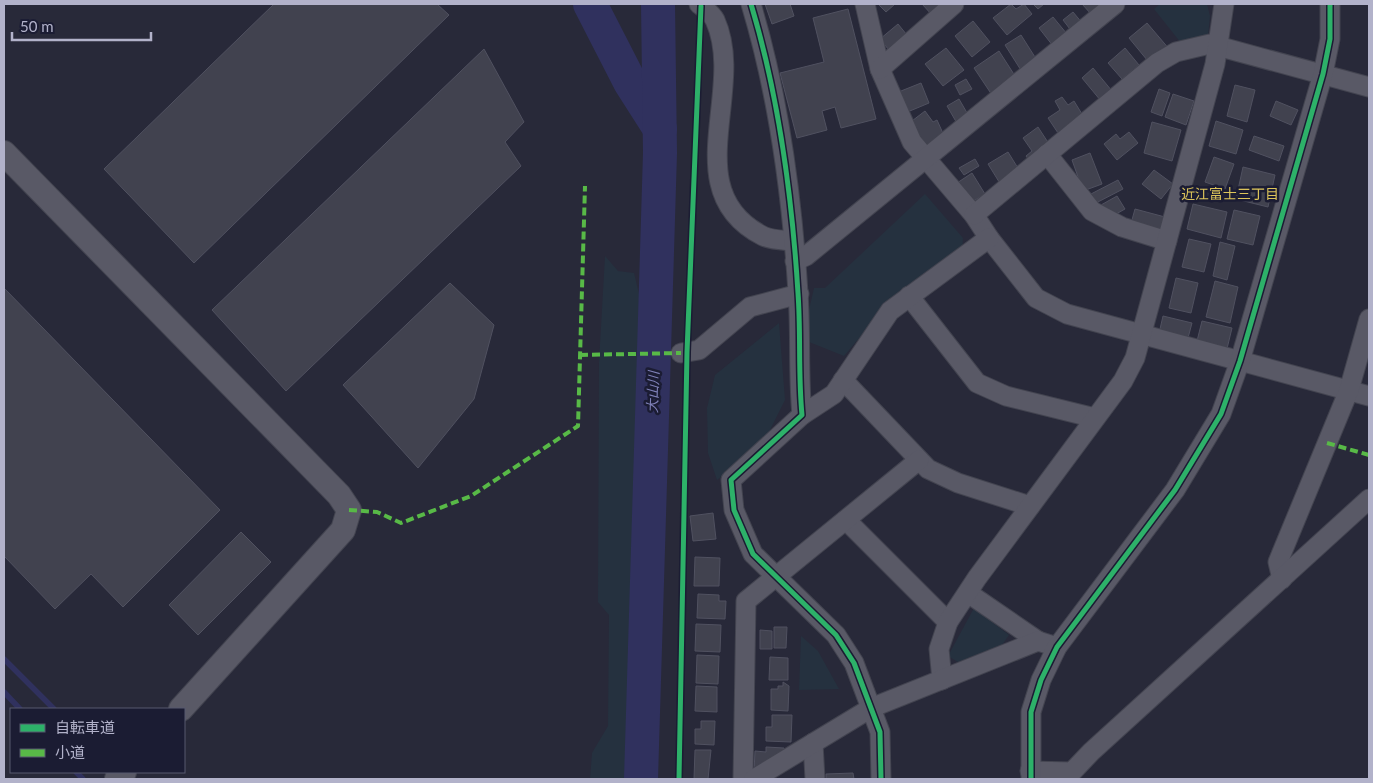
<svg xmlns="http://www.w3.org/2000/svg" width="1373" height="783" font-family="Lato,'Noto Sans JP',sans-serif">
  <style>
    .green { fill: #25313f }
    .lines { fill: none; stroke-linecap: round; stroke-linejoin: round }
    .stream { stroke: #30315e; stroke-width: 5.5 }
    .river { stroke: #30315e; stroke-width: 34 }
    .building { fill: #41424f; stroke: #505160 }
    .minor-casing { stroke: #434450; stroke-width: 21 }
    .tertiary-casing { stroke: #434450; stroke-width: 26 }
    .minor { stroke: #595966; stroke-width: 19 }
    .tertiary { stroke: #595966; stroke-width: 24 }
    .quiet { stroke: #58b947; stroke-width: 4; stroke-dasharray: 8 4; stroke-linecap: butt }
    .cycleway-casing { stroke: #1b1c33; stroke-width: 8 }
    .cycleway { stroke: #2db169; stroke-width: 5 }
    .labels { text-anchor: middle; stroke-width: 5; stroke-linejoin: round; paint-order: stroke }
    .neighbourhood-label { font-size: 14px; fill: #dcc45a; stroke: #1b1c33 }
    .water-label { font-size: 14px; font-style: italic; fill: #7f81b8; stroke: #1b1c33 }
  </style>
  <rect width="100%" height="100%" fill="#282939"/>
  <g class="green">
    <path d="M1160 4H1207L1210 16 1208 36 1189 53 1154 9Z"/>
    <path d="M925 194 963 238 962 254 901 295 866 330 844 356 809 342 808 314 814 288H825Z"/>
    <path d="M605 256 618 271 634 273 659 376 651 779H590L592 753 608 726 609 615 598 602 599 362Z"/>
    <path d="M779 323 785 400 763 444 717 480 708 453 707 408 715 375Z"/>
    <path d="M974 608 1009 635 1002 645 958 662 948 656Z"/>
    <path d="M801 636 818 651 839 689 799 690Z"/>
  </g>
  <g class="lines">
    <g class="stream">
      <path d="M4 659 54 709"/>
      <path d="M4 692 20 709"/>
      <path d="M76 772 83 779"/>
    </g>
    <g class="river">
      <path d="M590 4 630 82 660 129"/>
      <path d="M641 779 660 153 658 4"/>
    </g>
  </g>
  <g class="building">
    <path d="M274 4H437L449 15 194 263 104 169Z"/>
    <path d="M765 4H790L794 16 772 24Z"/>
    <path d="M878 4H895L886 12Z"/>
    <path d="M922 4H945L932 15Z"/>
    <path d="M1011 4 1016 9 1024 4 1032 14 1007 35 993 18Z"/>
    <path d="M1033 4H1044L1038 9Z"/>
    <path d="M1082 4H1104L1091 14Z"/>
    <path d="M848 9 876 119 841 128 835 107 822 111 827 130 797 138 780 73 824 62 813 18Z"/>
    <path d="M1073 12 1083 24 1073 33 1063 20Z"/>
    <path d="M1053 17 1067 34 1053 46 1039 28Z"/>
    <path d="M973 21 990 42 972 57 955 36Z"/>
    <path d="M1147 23 1170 50 1152 66 1129 38Z"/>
    <path d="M898 24 911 40 893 55 880 39Z"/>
    <path d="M1021 35 1040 65 1024 75 1005 45Z"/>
    <path d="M946 48 964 70 943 86 925 64Z"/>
    <path d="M1125 48 1139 65 1122 79 1108 63Z"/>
    <path d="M484 49 524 122 505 142 521 166 286 391 212 310Z"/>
    <path d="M999 51 1017 79 992 95 974 68Z"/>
    <path d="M1093 68 1112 91 1101 101 1082 78Z"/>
    <path d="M966 79 972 89 960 95 955 85Z"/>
    <path d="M921 83 929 103 905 113 896 93Z"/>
    <path d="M1235 85 1255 90 1247 122 1227 116Z"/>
    <path d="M1159 89 1170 93 1162 116 1151 112Z"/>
    <path d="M1173 94 1194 101 1186 125 1165 117Z"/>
    <path d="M1062 97 1068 105 1074 101 1085 119 1060 136 1048 118 1060 110 1055 101Z"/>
    <path d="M959 99 970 118 958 125 947 106Z"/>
    <path d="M1276 101 1298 110 1291 125 1270 116Z"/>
    <path d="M925 111 933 122 937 120 946 140 921 151 908 124Z"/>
    <path d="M1216 121 1243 130 1236 154 1209 146Z"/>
    <path d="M1152 122 1181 130 1172 161 1144 153Z"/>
    <path d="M1038 127 1051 147 1034 167 1026 156 1032 151 1023 138Z"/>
    <path d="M1129 132 1138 143 1117 160 1104 144 1116 134 1120 139Z"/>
    <path d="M1254 136 1284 146 1279 161 1249 150Z"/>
    <path d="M1008 152 1021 173 1001 185 988 164Z"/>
    <path d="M1090 153 1102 184 1083 191 1072 160Z"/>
    <path d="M1214 157 1234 164 1225 189 1205 182Z"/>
    <path d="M975 159 979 166 964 175 959 168Z"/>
    <path d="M1243 167 1275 175 1268 207 1236 199Z"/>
    <path d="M1154 170 1173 184 1161 199 1142 184Z"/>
    <path d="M972 173 985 194 967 205 954 185Z"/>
    <path d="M1118 180 1123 189 1094 204 1089 195Z"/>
    <path d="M1117 196 1125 209 1109 218 1101 205Z"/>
    <path d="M1193 204 1227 212 1221 238 1187 229Z"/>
    <path d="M1135 209 1165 217 1160 235 1130 227Z"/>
    <path d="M1234 210 1260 216 1253 245 1227 239Z"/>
    <path d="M1189 239 1211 244 1204 272 1182 267Z"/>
    <path d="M1220 242 1235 246 1227 280 1213 276Z"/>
    <path d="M1176 278 1198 283 1191 313 1169 308Z"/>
    <path d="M1215 281 1238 287 1230 323 1206 317Z"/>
    <path d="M450 283 494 325 474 399 418 468 343 385Z"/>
    <path d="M4 288 220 510 123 607 91 574 55 609 4 556Z"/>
    <path d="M1163 316 1192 323 1185 349 1157 342Z"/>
    <path d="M1202 321 1232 328 1225 357 1195 349Z"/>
    <path d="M713 513 716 539 693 541 690 516Z"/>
    <path d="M241 532 271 562 198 635 169 605Z"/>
    <path d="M695 557 720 558 719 586H694Z"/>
    <path d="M698 594 719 595V601H726L725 619 697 618Z"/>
    <path d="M696 624 721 625 720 652 695 651Z"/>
    <path d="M774 627H787L786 648H774Z"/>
    <path d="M760 630 772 631V649H760Z"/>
    <path d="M697 655 719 656 718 684 696 683Z"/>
    <path d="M770 657 788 658V680H769Z"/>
    <path d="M783 682 789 686 788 711 771 710V689H778V686H783Z"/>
    <path d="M696 686 717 687V712L695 711Z"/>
    <path d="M772 715H792L791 742 766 741V727H772Z"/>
    <path d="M701 721H715L714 745 695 744V729H701Z"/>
    <path d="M766 747 784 748 783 765 754 772 755 751 766 752Z"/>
    <path d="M695 750H711L708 779H694Z"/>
    <path d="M853 773 854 779H826V774Z"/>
  </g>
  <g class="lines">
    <g class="minor-casing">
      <g id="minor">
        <path d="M699 4C704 8 712 14 715 20 747 90 675 191 763 236 771 240 784 240 793 241"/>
        <path d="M751 4C779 97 792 196 798 293 801 334 798 374 802 415L731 480 734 510 753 554 836 635 854 663 880 732 881 779"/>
        <path d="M865 4 880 69 912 142 974 215 989 238 1036 298 1067 314 1369 396"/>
        <path d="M880 69 954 4"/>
        <path d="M1047 154 1092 211 1122 227 1167 241"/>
        <path d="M974 215 1157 63 1176 52 1210 44 1369 87"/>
        <path d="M795 261 806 256 1115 4"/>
        <path d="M909 296 977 383 1006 396 1095 418"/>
        <path d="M681 353 699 350 750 307 799 294"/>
        <path d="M843 380 928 469 958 483 1030 506"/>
        <path d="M802 415 834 394 890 311 989 238"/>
        <path d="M846 520 948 622"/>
        <path d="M1282 579 1278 562 1349 390 1369 319"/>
        <path d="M968 593 1038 641"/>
        <path d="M942 680 939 649 948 622 977 578 1123 381 1135 358 1215 64 1224 4"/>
        <path d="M813 743 815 779"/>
        <path d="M1030 771 1072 772 1091 752 1369 499"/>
        <path d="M743 779 746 601 919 460"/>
        <path d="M754 779 871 708 1038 641 1057 647"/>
        <path d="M1031 779V712L1041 680 1057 647 1175 490 1221 414 1240 361 1323 74 1330 39V4"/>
      </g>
    </g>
    <g class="tertiary-casing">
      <g id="tertiary">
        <path d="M4 153 339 495 349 510 343 530 181 709"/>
        <path d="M117 779 124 772"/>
      </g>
    </g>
    <use href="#minor" class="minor"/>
    <use href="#tertiary" class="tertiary"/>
    <g class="quiet">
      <path d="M580 355 681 353"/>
      <path d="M1327 443 1369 455"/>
      <path d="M349 510 377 512 401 523 471 496 578 426 585 186"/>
    </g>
    <g class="cycleway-casing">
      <g id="cycleway">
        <path d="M751 4C779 97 792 196 798 293 801 334 798 374 802 415L731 480 734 510 753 554 836 635 854 663 880 732 881 779"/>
        <path d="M679 779 687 352 701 6"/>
        <path d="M1031 779V712L1041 680 1057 647 1175 490 1221 414 1240 361 1323 74 1330 39V4"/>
      </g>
    </g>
    <use href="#cycleway" class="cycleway"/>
  </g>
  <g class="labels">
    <g class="neighbourhood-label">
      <text x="1230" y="199">近江富士三丁目</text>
    </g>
    <g class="water-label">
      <text transform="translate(653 392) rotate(-88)" y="5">大山川</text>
    </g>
  </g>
  <rect width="1373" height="783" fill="none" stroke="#b2b2ca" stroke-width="10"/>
  <rect x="10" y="708" width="175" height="65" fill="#1b1c33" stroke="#57586f"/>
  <rect x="20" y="724" width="25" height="8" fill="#2db169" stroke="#57586f"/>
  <text x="55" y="733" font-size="15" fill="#b2b2ca">自転車道</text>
  <rect x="20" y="749" width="25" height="8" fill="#58b947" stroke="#57586f"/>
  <text x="55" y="758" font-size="15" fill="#b2b2ca">小道</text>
  <path d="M12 32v8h139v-8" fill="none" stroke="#b2b2ca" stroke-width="2.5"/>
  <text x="20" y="32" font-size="15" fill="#b2b2ca" stroke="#1b1c33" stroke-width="4" paint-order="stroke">50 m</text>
</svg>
